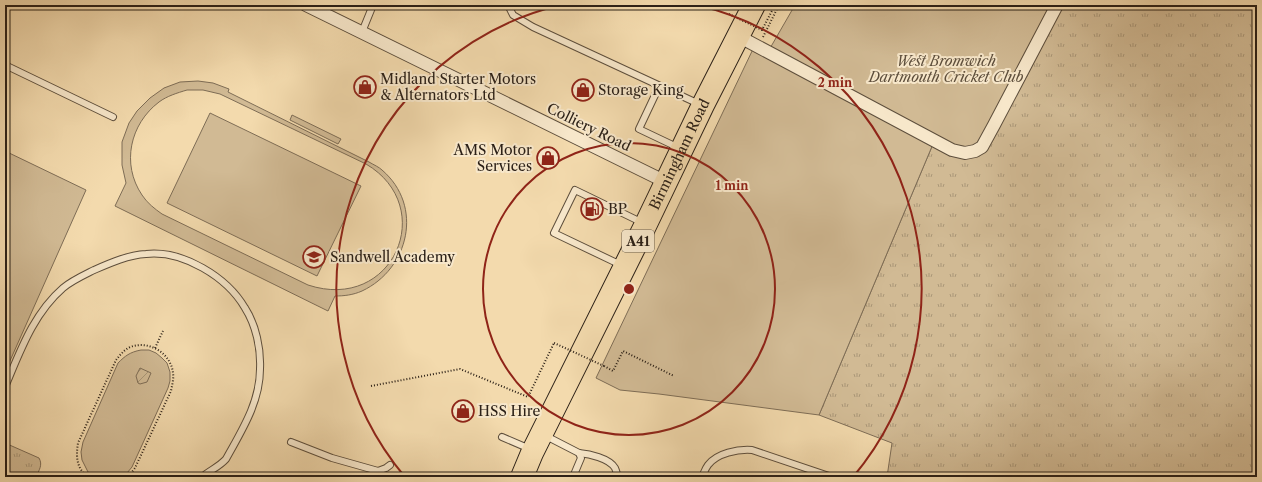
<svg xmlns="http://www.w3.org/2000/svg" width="1262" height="482" font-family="'Libre Caslon Text',serif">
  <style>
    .grass { fill: url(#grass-tufts); stroke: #7e6d56 }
    .park { fill: #d1ba94; stroke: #7e6d56; fill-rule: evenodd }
    .garden { fill: url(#garden-furrows); stroke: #7e6d56 }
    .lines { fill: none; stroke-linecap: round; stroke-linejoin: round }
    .lane-casing { stroke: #5d4e3c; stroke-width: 8 }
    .street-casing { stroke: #5d4e3c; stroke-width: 14 }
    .highway-casing { stroke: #2b2017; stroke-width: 24 }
    .path { stroke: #2b2017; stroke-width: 2; stroke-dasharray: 1 2; stroke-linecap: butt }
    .lane { stroke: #f7e7ca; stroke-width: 6 }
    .street { stroke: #f7e7ca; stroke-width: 12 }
    .highway { stroke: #f3daad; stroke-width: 22 }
    .path-bridge { stroke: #2b2017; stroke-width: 2; stroke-dasharray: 1 2; stroke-linecap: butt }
    .ring { fill: none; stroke: #8f2418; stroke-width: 2 }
    .labels { text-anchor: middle; stroke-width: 4; stroke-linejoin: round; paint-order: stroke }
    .shield { fill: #f7e7ca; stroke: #685c4d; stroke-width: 1 }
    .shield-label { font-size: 13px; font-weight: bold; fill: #2b2017 }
    .park-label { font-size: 14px; font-style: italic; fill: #5d4e3c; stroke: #f7e7ca }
    .poi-label { font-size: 14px; fill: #2b2017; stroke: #f7e7ca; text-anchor: start }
    .street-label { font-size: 14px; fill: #2b2017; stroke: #f7e7ca }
    .centre { fill: #8f2418; stroke: #f7e7ca; stroke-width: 2 }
    .ring-label { font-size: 12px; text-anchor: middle; font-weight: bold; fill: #8f2418; stroke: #f7e7ca; stroke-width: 4; stroke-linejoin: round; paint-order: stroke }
  </style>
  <defs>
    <pattern id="grass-tufts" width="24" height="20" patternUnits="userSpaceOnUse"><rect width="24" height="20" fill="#d1ba94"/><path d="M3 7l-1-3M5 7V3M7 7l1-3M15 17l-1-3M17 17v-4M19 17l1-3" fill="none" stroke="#aa9778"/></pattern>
    <pattern id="garden-furrows" width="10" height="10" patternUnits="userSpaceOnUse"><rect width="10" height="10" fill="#d1ba94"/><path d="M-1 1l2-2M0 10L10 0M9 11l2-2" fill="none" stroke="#aa9778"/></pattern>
  </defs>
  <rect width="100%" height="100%" fill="#f3daad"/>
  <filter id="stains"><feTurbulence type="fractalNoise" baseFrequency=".005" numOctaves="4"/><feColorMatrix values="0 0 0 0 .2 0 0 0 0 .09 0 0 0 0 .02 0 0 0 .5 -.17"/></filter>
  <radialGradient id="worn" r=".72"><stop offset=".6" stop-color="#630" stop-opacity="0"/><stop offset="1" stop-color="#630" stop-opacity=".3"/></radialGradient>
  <g class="grass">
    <path d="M1050 5H1257V477H887L892 443 819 415 933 144Z"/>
    <path d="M5 443 39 458C43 465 39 470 36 477H5Z"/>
  </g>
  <g class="park">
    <path d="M795 5H1050L979 144 970 149 958 148 769 50Z"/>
    <path d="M754 47 933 144 819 415 659 394 620 390 596 378Z"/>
    <path d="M198 81 213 83 229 89 228 92 369 162C374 165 379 167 382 170 424 206 409 269 362 291 353 295 344 296 335 296L328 311 115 206 126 183 122 165V142L129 123 137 111 150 98 164 88 180 82ZM187 90H203L220 94 366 164C439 207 393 313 308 285L162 214C155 209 147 203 142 195 121 164 130 124 159 102 167 96 177 93 187 90Z"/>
    <path d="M210 113 361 186 317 276 167 203Z"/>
    <path d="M292 115 341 139 338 144 290 120Z"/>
    <path d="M5 151 86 190 5 372Z"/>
    <path d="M141 350H149L156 353 162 358 167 363 170 372V381L168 388 132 467 127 473 121 477H96L93 476 88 472 82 460 81 452 83 442 118 363C125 356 130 352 141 350Z"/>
  </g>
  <path class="garden" d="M140 368 151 373 147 382 140 384 138 383 136 376Z"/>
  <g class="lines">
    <g class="lane-casing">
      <g id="lane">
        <path d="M508 5 513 15 533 27 699 104"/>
        <path d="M362 32 373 5"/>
        <path d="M5 65 113 117"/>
        <path d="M656 93 639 129 679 148"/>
        <path d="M621 265 554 233 575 190 643 223"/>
        <path d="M5 387C20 352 33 314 63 288 71 281 84 275 94 270 110 263 128 255 146 254 183 250 227 277 245 308 256 325 261 349 260 369 260 402 242 430 226 459 219 467 210 470 202 477"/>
        <path d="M544 435 579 453 581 458 573 477"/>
        <path d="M502 437 530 449"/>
        <path d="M291 442 332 458 378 471 386 468 390 465"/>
        <path d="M579 453C589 454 609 458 615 468 616 470 617 474 618 477"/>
        <path d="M702 477C704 473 705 469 708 465 717 453 738 449 752 450L832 477"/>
      </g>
    </g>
    <g class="street-casing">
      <g id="street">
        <path d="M306 5 666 182"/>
        <path d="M738 36 952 150 965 153 975 151 982 147 994 125 1057 5"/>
      </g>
    </g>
    <g class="highway-casing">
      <g id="highway">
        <path id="s1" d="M522 477 532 453 646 224 703 105 754 5"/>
      </g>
    </g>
    <g class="path">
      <path d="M763 37 779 5"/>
      <path d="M155 348 163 331"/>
      <path d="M604 366 613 371 623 351 674 376"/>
      <path d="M371 386 460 369 528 397 554 343"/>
      <path d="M88 477C76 468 76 456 78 443L116 360C120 355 124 350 130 347 149 340 171 353 173 373 174 379 172 385 171 391L135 468 128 477"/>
    </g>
    <use href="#lane" class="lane"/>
    <use href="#street" class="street"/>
    <use href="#highway" class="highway"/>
    <g class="path-bridge">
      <path d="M729 14 762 30 775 5"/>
      <path d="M554 343 604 366"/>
    </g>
  </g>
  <g class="ring">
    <circle cx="629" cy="289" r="146"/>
    <path d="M405 477A292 292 0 0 1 561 5M697 5A292 292 0 0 1 853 477"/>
  </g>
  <defs>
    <g id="shop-ring" transform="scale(1.15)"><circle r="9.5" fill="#f7e7ca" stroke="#8f2418" stroke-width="1.5"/><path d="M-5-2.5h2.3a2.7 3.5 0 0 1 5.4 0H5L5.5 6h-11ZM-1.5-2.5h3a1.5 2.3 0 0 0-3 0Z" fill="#8f2418"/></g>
    <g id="fuel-ring" transform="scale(1.15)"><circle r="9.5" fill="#f7e7ca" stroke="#8f2418" stroke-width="1.5"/><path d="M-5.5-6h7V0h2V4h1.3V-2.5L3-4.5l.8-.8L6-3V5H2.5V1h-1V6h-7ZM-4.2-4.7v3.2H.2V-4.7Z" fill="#8f2418"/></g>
    <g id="school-ring" transform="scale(1.15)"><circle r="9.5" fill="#f7e7ca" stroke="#8f2418" stroke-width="1.5"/><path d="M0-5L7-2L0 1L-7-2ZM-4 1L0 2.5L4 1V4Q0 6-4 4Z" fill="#8f2418"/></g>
  </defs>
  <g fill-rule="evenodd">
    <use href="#shop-ring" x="365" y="87"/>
    <use href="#shop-ring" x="583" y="90"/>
    <use href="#shop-ring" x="548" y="158"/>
    <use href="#fuel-ring" x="592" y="209"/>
    <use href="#school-ring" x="314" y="257"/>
    <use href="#shop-ring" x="463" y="411"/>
  </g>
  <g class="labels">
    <rect class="shield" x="622" y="230" width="32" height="22" rx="3"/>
    <g class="shield-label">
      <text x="638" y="246">A41</text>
    </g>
    <g class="park-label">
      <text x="946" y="66">West Bromwich<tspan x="946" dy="16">Dartmouth Cricket Club</tspan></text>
    </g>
    <g class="poi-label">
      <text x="380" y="84">Midland Starter Motors<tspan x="380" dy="16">&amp; Alternators Ltd</tspan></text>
      <text x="598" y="95">Storage King</text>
      <text x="532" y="155" text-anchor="end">AMS Motor<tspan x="532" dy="16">Services</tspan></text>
      <text x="608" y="214">BP</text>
      <text x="330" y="262">Sandwell Academy</text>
      <text x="478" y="416">HSS Hire</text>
    </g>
    <g class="street-label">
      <text transform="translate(589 127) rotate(26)" y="5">Colliery Road</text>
      <text dy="5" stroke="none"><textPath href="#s1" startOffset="359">Birmingham Road</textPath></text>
    </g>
  </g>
  <circle cx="629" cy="289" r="6" class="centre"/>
  <g class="ring-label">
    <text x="835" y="87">2 min</text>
    <text x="732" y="190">1 min</text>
  </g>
  <rect width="1262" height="482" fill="none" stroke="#f3daad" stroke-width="20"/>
  <rect x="6" y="6" width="1250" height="470" fill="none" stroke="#2b2017" stroke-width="2"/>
  <rect x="10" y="10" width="1242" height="462" fill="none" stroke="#2b2017"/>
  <rect width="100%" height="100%" filter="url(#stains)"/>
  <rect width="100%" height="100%" fill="url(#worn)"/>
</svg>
